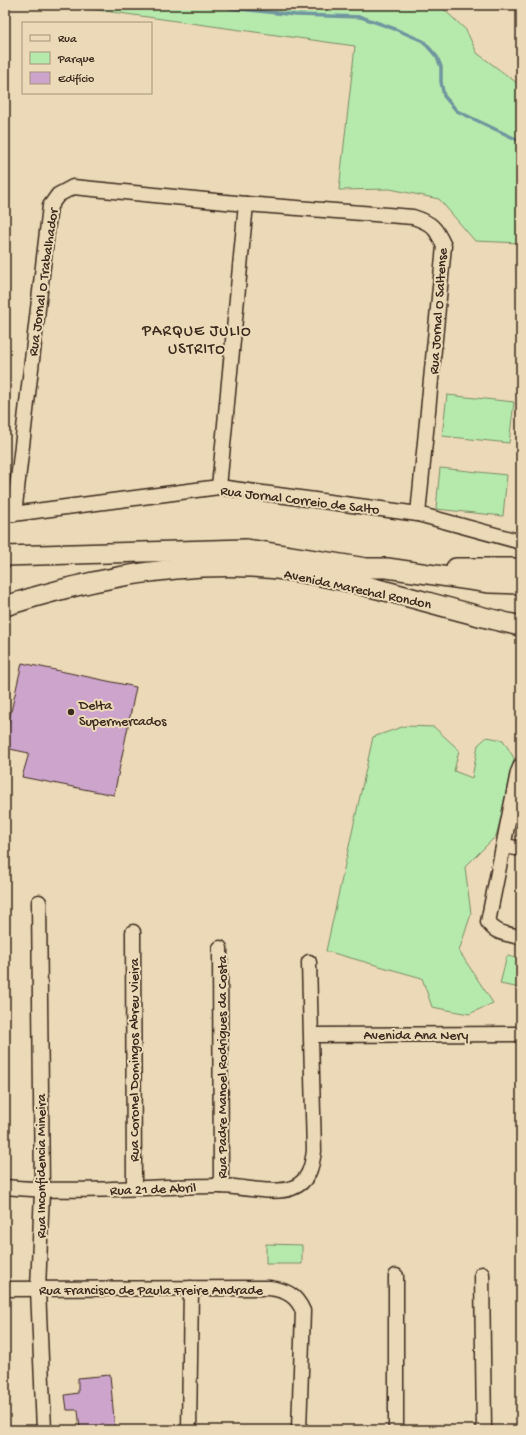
<svg xmlns="http://www.w3.org/2000/svg" width="526" height="1435" font-family="'Gochi Hand',sans-serif">
  <style>
    .green { fill: #b6eaac; stroke: #788a65 }
    .lines { fill: none; stroke-linecap: round; stroke-linejoin: round }
    .stream { stroke: #70959f; stroke-width: 3.5 }
    .building { fill: #cda5cc; stroke: #3b2a1e }
    .minor-casing { stroke: #3b2a1e; stroke-width: 17 }
    .secondary-casing { stroke: #3b2a1e; stroke-width: 22 }
    .minor { stroke: #ecd9b7; stroke-width: 14 }
    .secondary { stroke: #ecd9b7; stroke-width: 19 }
    .poi-dot { fill: #3b2a1e; stroke: #ecd9b7; stroke-width: 1.5 }
    .labels { text-anchor: middle; stroke-width: 4; stroke-linejoin: round; paint-order: stroke }
    .street-label { font-size: 14px; fill: #3b2a1e; stroke: #ecd9b7 }
    .poi-label { font-size: 14px; fill: #3b2a1e; stroke: #ecd9b7; text-anchor: start }
    .quarter-label { font-size: 16px; letter-spacing: 1px; fill: #3b2a1e; stroke: #ecd9b7 }
  </style>
  <rect width="100%" height="100%" fill="#ecd9b7"/>
  <filter id="ink" filterUnits="userSpaceOnUse"><feTurbulence type="fractalNoise" baseFrequency=".025" numOctaves="2"/><feDisplacementMap in="SourceGraphic" scale="8" xChannelSelector="R" yChannelSelector="G"/><feConvolveMatrix kernelMatrix="1 2 1 2 8 2 1 2 1" color-interpolation-filters="sRGB"/></filter>
  <g filter="url(#ink)">
    <g class="green">
      <path d="M62 5H439L466 30 477 53 521 86V243L475 241 439 199 390 189 339 190 355 46Z"/>
      <path d="M447 395 514 402 509 443 442 436Z"/>
      <path d="M440 468 507 475 503 516 436 509Z"/>
      <path d="M405 726 434 727 459 750 454 771 472 778 478 745 487 737 503 740 514 758 507 797 496 836 465 867 471 914 459 951 493 1003 469 1014 432 1007 422 978 326 951 373 737Z"/>
      <path d="M507 956 521 959V988L500 984Z"/>
      <path d="M266 1244 302 1245V1264H266Z"/>
    </g>
    <g class="lines">
      <path class="stream" d="M226 5 230 8 296 15 361 17 395 29 423 41 437 57 441 67V82L444 96 457 111 518 140H521"/>
    </g>
    <g class="building">
      <path d="M22 663 136 687 114 795 22 777 29 753 5 748V738Z"/>
      <path d="M110 1375 115 1430H80L78 1410H67L65 1395 78 1393V1378Z"/>
    </g>
    <g class="lines">
      <g class="minor-casing">
        <g id="minor">
          <path d="M219 487 246 204"/>
          <path d="M14 514 50 206 58 195 73 187 246 204 413 217C432 223 436 228 444 246L418 514"/>
          <path d="M5 515 219 487 418 514 521 542"/>
          <path d="M521 765 518 772 488 922C495 934 508 934 521 937"/>
          <path d="M505 846 521 849"/>
          <path d="M39 902 42 1191 38 1289 44 1430"/>
          <path d="M133 932 134 1188"/>
          <path d="M220 948 221 1186"/>
          <path d="M312 1035 521 1034"/>
          <path d="M5 1187C76 1194 148 1186 220 1186 241 1186 273 1195 292 1188 309 1182 312 1166 314 1151L309 962"/>
          <path d="M482 1274 484 1430"/>
          <path d="M5 1289 269 1288C286 1290 296 1295 303 1311L299 1430"/>
          <path d="M189 1430 191 1288"/>
          <path d="M396 1430V1276"/>
        </g>
      </g>
      <g class="secondary-casing">
        <g id="secondary">
          <path d="M5 556 246 549 366 568H387L490 583 521 584"/>
          <path d="M456 568H521"/>
          <path d="M5 606C85 580 168 563 252 567 342 572 433 607 521 626"/>
        </g>
      </g>
      <use href="#minor" class="minor"/>
      <use href="#secondary" class="secondary"/>
    </g>
  </g>
  <circle class="poi-dot" cx="71" cy="712" r="4"/>
  <g class="labels">
    <g class="street-label">
      <text transform="translate(42 282) rotate(-82)" y="5">Rua Jornal O Trabalhador</text>
      <text transform="translate(437 311) rotate(-86)" y="5">Rua Jornal O Saltense</text>
      <text transform="translate(300 499) rotate(7)" y="5">Rua Jornal Correio de Salto</text>
      <text transform="translate(358 588) rotate(12)" y="5">Avenida Marechal Rondon</text>
      <text x="416" y="1039">Avenida Ana Nery</text>
      <text transform="translate(133 1060) rotate(-90)" y="5">Rua Coronel Domingos Abreu Vieira</text>
      <text transform="translate(221 1067) rotate(-90)" y="5">Rua Padre Manoel Rodrigues da Costa</text>
      <text transform="translate(40 1166) rotate(-90)" y="5">Rua Inconfidencia Mineira</text>
      <text transform="translate(153 1188) rotate(-2)" y="5">Rua 21 de Abril</text>
      <text x="151" y="1294">Rua Francisco de Paula Freire Andrade</text>
    </g>
    <g class="poi-label">
      <text x="79" y="709">Delta<tspan x="79" dy="16">Supermercados</tspan></text>
    </g>
    <g class="quarter-label">
      <text x="197" y="335">PARQUE JULIO<tspan x="197" dy="18">USTRITO</tspan></text>
    </g>
  </g>
  <rect width="526" height="1435" fill="none" stroke="#ecd9b7" stroke-width="20"/>
  <rect x="10" y="10" width="506" height="1415" fill="none" stroke="#3b2a1e" stroke-width="1.5" filter="url(#ink)"/>
  <rect x="22" y="22" width="130" height="72" fill="#ecd9b7" stroke="#a5937a"/>
  <rect x="30" y="35" width="20" height="6" fill="#ecd9b7" stroke="#a5937a"/>
  <text x="58" y="42" font-size="12" fill="#3b2a1e">Rua</text>
  <rect x="30" y="52" width="20" height="12" fill="#b6eaac" stroke="#a5937a"/>
  <text x="58" y="62" font-size="12" fill="#3b2a1e">Parque</text>
  <rect x="30" y="72" width="20" height="12" fill="#cda5cc" stroke="#a5937a"/>
  <text x="58" y="82" font-size="12" fill="#3b2a1e">Edifício</text>
</svg>
